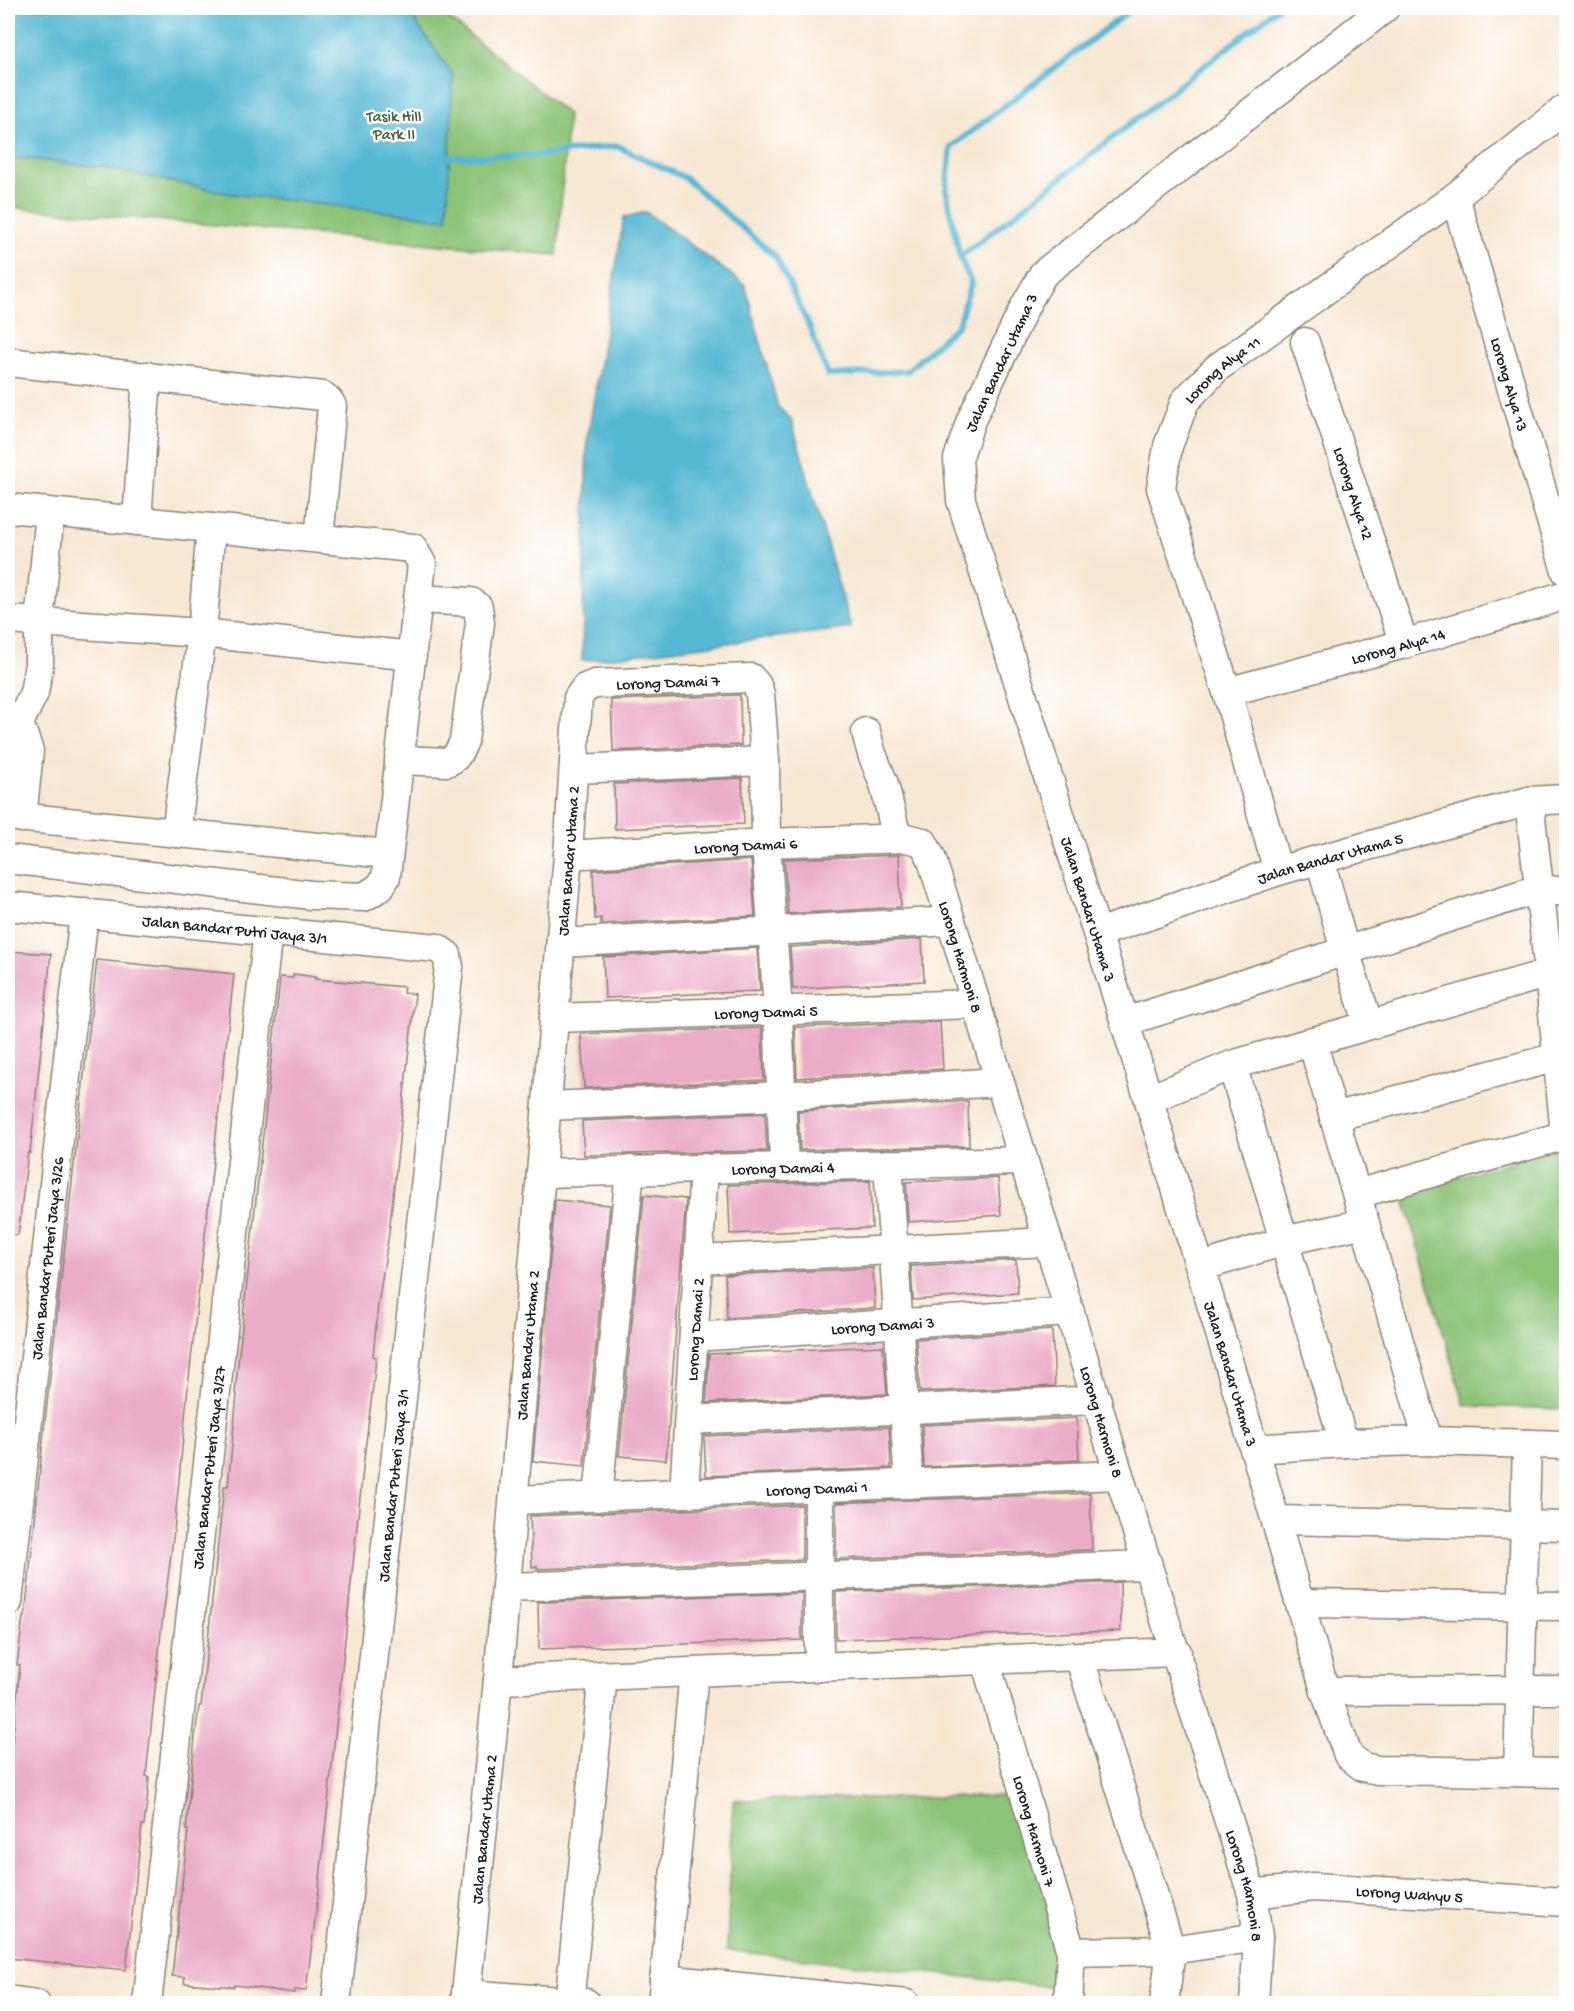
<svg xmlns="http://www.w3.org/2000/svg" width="1574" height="2011" font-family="'Gochi Hand',sans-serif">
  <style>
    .green { fill: #8bc377; stroke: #54704a; stroke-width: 1.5 }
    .water { fill: #55b8d3; stroke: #386a78; stroke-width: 1.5 }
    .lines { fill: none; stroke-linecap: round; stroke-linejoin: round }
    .stream { stroke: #55b8d3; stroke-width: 6 }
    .building { fill: #ebacc8 }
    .minor-casing { stroke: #8a8278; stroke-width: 31 }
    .minor { stroke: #fff; stroke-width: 28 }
    .labels { text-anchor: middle; stroke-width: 5; stroke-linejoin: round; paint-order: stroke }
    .park-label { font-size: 16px; fill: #485f40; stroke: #fff }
    .street-label { font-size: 16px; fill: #1c1c1c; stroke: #fff }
  </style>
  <rect width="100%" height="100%" fill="#fff"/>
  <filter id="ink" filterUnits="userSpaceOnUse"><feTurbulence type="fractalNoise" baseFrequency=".0167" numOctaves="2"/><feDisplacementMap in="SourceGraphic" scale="12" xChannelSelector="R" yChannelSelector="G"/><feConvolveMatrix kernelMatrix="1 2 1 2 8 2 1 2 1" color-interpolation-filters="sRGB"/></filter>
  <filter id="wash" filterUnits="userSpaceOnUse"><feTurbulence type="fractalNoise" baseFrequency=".008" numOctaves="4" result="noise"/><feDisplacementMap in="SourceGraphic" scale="24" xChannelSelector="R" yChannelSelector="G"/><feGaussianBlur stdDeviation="1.35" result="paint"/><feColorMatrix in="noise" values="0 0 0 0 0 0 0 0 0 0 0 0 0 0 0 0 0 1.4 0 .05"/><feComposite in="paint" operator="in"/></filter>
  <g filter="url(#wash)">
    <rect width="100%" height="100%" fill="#f7e8d4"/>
    <g class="green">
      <path d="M8 8H436L568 114 557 255 8 207Z"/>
      <path d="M1566 1146V1409L1465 1406 1402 1193Z"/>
      <path d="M1028 1796 1071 1989 727 1950 733 1800Z"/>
    </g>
    <g class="water">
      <path d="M8 8H406L453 75 447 219 232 194 101 167 8 157Z"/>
      <path d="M646 212 745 285 778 407 791 419 851 628 582 661 587 441 624 217Z"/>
    </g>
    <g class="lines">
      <g class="stream">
        <path d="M442 154 449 157 540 155 617 146 685 178 776 257 809 326 828 375 907 371 958 325 971 283 960 257 946 190 951 147 1133 8"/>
        <path d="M960 257 1278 8"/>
      </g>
    </g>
    <g id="blocks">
      <g class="building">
        <path d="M740 695 741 745 613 751 611 700Z"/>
        <path d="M742 778 744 824 615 829 614 784Z"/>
        <path d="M899 855 901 907 788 914 784 859Z"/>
        <path d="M751 860 755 916 601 924V918L595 919 593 870Z"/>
        <path d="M922 939 924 981 793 989 790 947Z"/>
        <path d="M757 948 760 991 605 998 603 957Z"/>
        <path d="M8 951 51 954 30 1153 28 1152 18 1235 8 1234Z"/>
        <path d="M97 960 234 974 188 1387 174 1531 161 1632 146 1776 149 1777 147 1803 144 1825H142L126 1970 8 1958V1761H10L15 1717 20 1665H17L23 1617H25L44 1430Z"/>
        <path d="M293 974 316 977 315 979 404 987 403 993 415 994 389 1233 378 1305 373 1356 376 1357 374 1378 365 1450 319 1888 306 1991 294 1990V1993L235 1985 234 1987 184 1983 185 1977 172 1976 188 1830H186L195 1736 199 1706H201L224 1486H228L237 1394 235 1393 237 1373 277 1007 280 977 293 978Z"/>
        <path d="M940 1022 943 1069 797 1078 795 1027Z"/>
        <path d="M762 1028 764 1080 584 1088 581 1034Z"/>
        <path d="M968 1101 969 1146 800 1150 798 1111Z"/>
        <path d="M765 1113 767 1151 584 1155 582 1121Z"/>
        <path d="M998 1178 1001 1215 908 1222 906 1182Z"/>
        <path d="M870 1181 872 1228 730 1234 728 1185Z"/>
        <path d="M644 1195 686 1199 666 1460 619 1456Z"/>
        <path d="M555 1200 610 1205 584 1466 533 1461Z"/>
        <path d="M1016 1260 1018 1293 913 1300 911 1266Z"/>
        <path d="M873 1268 875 1308 727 1318 725 1275Z"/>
        <path d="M1052 1330 1055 1386 920 1392 916 1339Z"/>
        <path d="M883 1346 887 1394 706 1403 709 1354Z"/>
        <path d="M1077 1418 1079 1460 924 1467 922 1425Z"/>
        <path d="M889 1427 891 1468 706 1476 704 1436Z"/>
        <path d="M1090 1493 1092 1550 836 1559V1503Z"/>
        <path d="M802 1505V1560L537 1569V1566L532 1567 530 1516Z"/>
        <path d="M1120 1582 1121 1631 836 1639V1592Z"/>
        <path d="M802 1593V1640L539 1649 538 1602Z"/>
      </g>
    </g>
  </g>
  <g filter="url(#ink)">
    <use href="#blocks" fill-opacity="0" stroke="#8a8278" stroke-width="1.5"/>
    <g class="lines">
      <g class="minor-casing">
        <g id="minor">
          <path id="s1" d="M1385 8 1043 274 1025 306 971 420 958 459 961 500C1086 896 1211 1292 1325 1691L1348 1755 1363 1767 1378 1770 1566 1773"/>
          <path id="s2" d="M1455 197 1566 571"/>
          <path id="s3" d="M1305 342 1404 644"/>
          <path d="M8 362 323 396 329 401 332 406 319 538"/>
          <path d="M8 508 413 548 422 564 386 877 380 887 364 897 311 895 8 859"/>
          <path d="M137 521 147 376"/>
          <path d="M8 620 202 633 412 656"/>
          <path id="s4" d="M1227 692 1404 644 1566 595"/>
          <path d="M866 732 872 754 884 784 897 838"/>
          <path d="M399 760 447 762C457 759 460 750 464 741L480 623 478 607 471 602 419 599"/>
          <path d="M574 769 765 761"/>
          <path d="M1529 801 1549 973 1565 1134"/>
          <path d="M8 816 388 854"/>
          <path d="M22 818 29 751 19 723 34 693 39 665V622L50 513"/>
          <path d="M176 833 202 633 211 528"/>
          <path id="s5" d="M568 855 766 843 906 838 923 842 931 857 951 921 1119 1475 1252 1894 1258 1937 1254 2004"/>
          <path d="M1320 859 1345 951 1369 1025"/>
          <path id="s6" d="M1278 871 1227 692 1161 488 1168 446 1185 401 1217 368 1455 197 1566 108"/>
          <path id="s7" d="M8 906 437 948 447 955 449 967 336 2004"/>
          <path id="s8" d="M1098 933 1278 871 1529 801 1566 799"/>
          <path d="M561 943 951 921"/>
          <path id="s9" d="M554 1018 977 1004"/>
          <path d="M1125 1022 1538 889 1566 892"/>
          <path d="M1312 1041 1428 1441"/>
          <path d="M1232 1065 1344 1443"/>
          <path d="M1149 1099 1232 1065 1549 973 1566 975"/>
          <path d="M547 1106 781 1096 999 1082"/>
          <path d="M1334 1117 1557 1057 1566 1058"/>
          <path d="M888 1164 909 1484"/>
          <path id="s10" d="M541 1173 1022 1161"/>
          <path d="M1357 1194 1566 1135"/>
          <path d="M698 1260 1048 1242"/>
          <path d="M1201 1267 1284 1241 1365 1223"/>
          <path id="s11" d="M694 1337 1070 1312"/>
          <path d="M689 1420 1097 1400"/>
          <path d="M1254 1449 1344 1443 1428 1441 1566 1445"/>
          <path d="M819 1488V1667"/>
          <path id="s12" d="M684 1493 704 1168"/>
          <path d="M598 1497 630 1170"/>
          <path id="s13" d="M514 1500 1119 1475"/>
          <path d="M1276 1520 1566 1526"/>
          <path d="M506 1587 1148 1565"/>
          <path id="s14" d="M8 1602 84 913"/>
          <path d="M1300 1603 1566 1606"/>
          <path d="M1079 1656 1171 1950 1164 2004"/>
          <path id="s15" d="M985 1660 1071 1952 1068 2004"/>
          <path d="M498 1680 1177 1652"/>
          <path d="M1325 1691 1566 1690"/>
          <path d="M1518 1772 1527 1444"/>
          <path id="s16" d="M1252 1894 1313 1887 1566 1902"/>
          <path d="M1071 1952 1171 1950 1258 1937"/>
          <path d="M664 1979 906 2004"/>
          <path d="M466 1994 586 2003"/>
          <path d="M8 2000 36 2004"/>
          <path id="s17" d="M147 2004 268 931"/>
          <path id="s18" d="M465 2004 498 1680 568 855 578 698 585 688 595 684 751 678 757 685 760 694 765 761 766 843 778 1010 784 1166"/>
          <path d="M569 2004 603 1675"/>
          <path d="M662 2004 694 1672"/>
        </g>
      </g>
      <use href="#minor" class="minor"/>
    </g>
  </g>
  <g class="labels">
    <g class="park-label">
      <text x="394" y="121">Tasik Hill<tspan x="394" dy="18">Park II</tspan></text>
    </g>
    <g class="street-label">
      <text transform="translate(1000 362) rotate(-65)" y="6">Jalan Bandar Utama 3</text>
      <text dy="6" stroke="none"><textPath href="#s6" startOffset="540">Lorong Alya 11</textPath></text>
      <text dy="6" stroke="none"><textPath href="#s2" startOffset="195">Lorong Alya 13</textPath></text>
      <text dy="6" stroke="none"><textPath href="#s3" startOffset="159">Lorong Alya 12</textPath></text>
      <text dy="6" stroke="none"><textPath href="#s4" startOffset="177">Lorong Alya 14</textPath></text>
      <text dy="6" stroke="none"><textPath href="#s18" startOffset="1407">Lorong Damai 7</textPath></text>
      <text dy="6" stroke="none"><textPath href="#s5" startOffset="178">Lorong Damai 6</textPath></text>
      <text dy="6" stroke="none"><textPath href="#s8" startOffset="244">Jalan Bandar Utama 5</textPath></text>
      <text dy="6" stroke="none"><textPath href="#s18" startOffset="1148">Jalan Bandar Utama 2</textPath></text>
      <text dy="6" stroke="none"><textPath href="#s1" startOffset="1107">Jalan Bandar Utama 3</textPath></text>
      <text dy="6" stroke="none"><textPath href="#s7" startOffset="228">Jalan Bandar Putri Jaya 3/1</textPath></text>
      <text dy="6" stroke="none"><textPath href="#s5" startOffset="477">Lorong Harmoni 8</textPath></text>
      <text dy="6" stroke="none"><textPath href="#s9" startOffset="212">Lorong Damai 5</textPath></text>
      <text dy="6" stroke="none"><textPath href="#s10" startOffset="242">Lorong Damai 4</textPath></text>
      <text dy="6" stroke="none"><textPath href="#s14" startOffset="346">Jalan Bandar Puteri Jaya 3/26</textPath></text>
      <text dy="6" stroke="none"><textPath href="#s11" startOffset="189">Lorong Damai 3</textPath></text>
      <text dy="6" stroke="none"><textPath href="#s12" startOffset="164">Lorong Damai 2</textPath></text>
      <text dy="6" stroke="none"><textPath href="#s18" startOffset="662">Jalan Bandar Utama 2</textPath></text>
      <text dy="6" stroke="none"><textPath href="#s1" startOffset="1593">Jalan Bandar Utama 3</textPath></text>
      <text dy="6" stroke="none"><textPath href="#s5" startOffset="963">Lorong Harmoni 8</textPath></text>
      <text dy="6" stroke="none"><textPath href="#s17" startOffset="540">Jalan Bandar Puteri Jaya 3/27</textPath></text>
      <text transform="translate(392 1485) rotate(-84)" y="6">Jalan Bandar Puteri Jaya 3/1</text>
      <text dy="6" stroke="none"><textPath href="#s13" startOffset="303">Lorong Damai 1</textPath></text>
      <text dy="6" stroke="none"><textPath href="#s18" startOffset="176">Jalan Bandar Utama 2</textPath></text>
      <text dy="6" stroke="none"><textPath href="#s15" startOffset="178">Lorong Harmoni 7</textPath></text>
      <text dy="6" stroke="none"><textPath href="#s5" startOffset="1449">Lorong Harmoni 8</textPath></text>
      <text dy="6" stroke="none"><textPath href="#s16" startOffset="158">Lorong Wahyu 5</textPath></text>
    </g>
  </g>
  <rect width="1574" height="2011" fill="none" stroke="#fff" stroke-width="30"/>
</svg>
